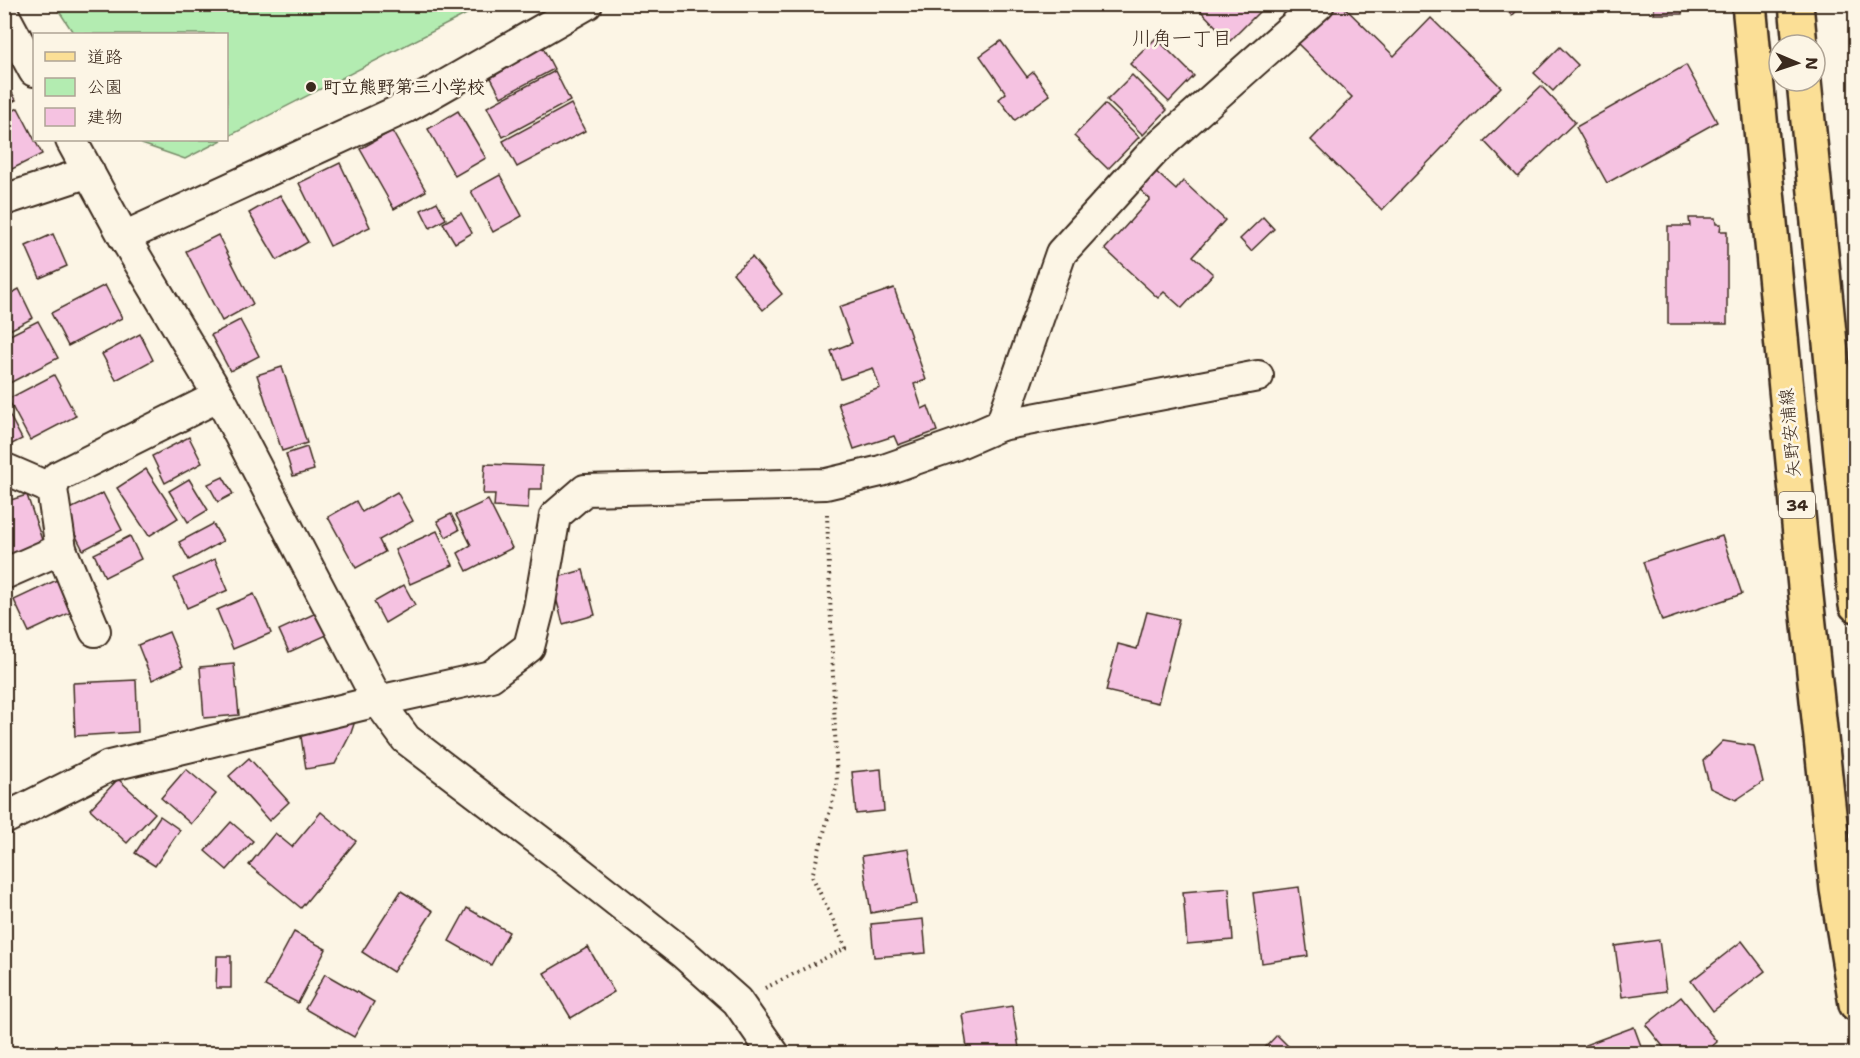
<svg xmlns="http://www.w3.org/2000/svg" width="1860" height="1058" font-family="'Shantell Sans','Klee One',sans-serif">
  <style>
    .green { fill: #b3ecb1; stroke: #778b68; stroke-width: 1.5 }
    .building { fill: #f5c2e1; stroke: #3b2a1e; stroke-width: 1.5 }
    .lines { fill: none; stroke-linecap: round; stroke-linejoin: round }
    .minor-casing { stroke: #3b2a1e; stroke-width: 34 }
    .major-casing { stroke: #3b2a1e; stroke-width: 38 }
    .path { stroke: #3b2a1e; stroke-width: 4; stroke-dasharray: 1.5 4.5; stroke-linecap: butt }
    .minor { stroke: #fcf5e5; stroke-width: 30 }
    .major { stroke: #fbdf96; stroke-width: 33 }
    .poi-dot { fill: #3b2a1e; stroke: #fcf5e5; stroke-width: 2 }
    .labels { text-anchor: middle; stroke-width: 5; stroke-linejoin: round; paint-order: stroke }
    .shield { fill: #fcf5e5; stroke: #75675a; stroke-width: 1.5 }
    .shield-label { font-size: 16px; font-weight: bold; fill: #3b2a1e }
    .poi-label { font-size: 18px; font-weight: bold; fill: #3b2a1e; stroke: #fcf5e5; text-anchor: start }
    .street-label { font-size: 18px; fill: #3b2a1e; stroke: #fcf5e5 }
    .neighbourhood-label { font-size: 20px; fill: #3b2a1e; stroke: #fcf5e5 }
  </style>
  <rect width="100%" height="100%" fill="#fcf5e5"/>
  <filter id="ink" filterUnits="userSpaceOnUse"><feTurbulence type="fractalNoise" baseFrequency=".0167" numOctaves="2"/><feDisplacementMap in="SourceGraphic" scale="12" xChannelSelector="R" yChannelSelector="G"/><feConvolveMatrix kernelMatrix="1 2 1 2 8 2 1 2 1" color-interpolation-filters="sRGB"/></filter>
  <g filter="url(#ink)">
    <g class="green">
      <path d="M55 5H484L227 137 226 34H74Z"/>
      <path d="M139 140H222L185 159 142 144Z"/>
    </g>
    <g class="building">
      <path d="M1194 4H1267L1230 41Z"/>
      <path d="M1332 4H1341L1394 56 1431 18 1501 87 1382 210 1311 140 1352 97 1296 42Z"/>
      <path d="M1501 4H1523L1512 16Z"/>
      <rect x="1654" y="4" width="28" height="10"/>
      <path d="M1156 38 1194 76 1169 102 1130 64Z"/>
      <path d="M1001 41 1027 77 1033 72 1050 95 1015 120 999 99 1006 93 980 56Z"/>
      <path d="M542 46 554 69 501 97 489 74Z"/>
      <path d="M1560 47 1578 65 1553 91 1534 73Z"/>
      <path d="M1686 65 1717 122 1607 183 1576 127Z"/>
      <path d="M555 71 570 101 503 137 487 107Z"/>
      <path d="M1132 75 1167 110 1143 135 1107 100Z"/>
      <path d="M4 78 16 100 4 106Z"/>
      <path d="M1541 86 1575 122 1518 177 1484 141Z"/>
      <path d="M571 104 585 131 517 167 503 141Z"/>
      <path d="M1105 104 1139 137 1108 169 1074 136Z"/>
      <path d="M18 108 42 154 4 173V116Z"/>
      <path d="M458 111 486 158 455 176 428 129Z"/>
      <path d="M392 131 426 191 394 209 360 149Z"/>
      <path d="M340 163 370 227 330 246 299 183Z"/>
      <path d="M1153 169 1176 190 1183 181 1225 220 1193 256 1213 274 1182 308 1164 292 1158 298 1105 249 1150 199 1136 186Z"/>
      <path d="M500 175 522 216 493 232 471 191Z"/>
      <path d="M280 195 308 242 277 260 249 213Z"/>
      <path d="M437 202 446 219 430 228 421 210Z"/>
      <path d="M461 213 472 233 455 243 443 223Z"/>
      <path d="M1263 217 1274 229 1251 251 1240 239Z"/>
      <path d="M1689 218H1715L1716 224H1721L1720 231H1727V324H1668V226H1690Z"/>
      <path d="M53 234 67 266 40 278 26 246Z"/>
      <path d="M218 235 253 304 222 321 186 251Z"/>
      <path d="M752 257 782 294 763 310 733 273Z"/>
      <path d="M105 285 122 318 68 346 51 313Z"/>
      <path d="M894 288 926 380 914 384 922 409 928 406 937 431 898 445 894 436 854 449 838 403 880 388 873 368 841 379 831 351 852 343 839 307Z"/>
      <path d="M19 289 33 318 4 333V297Z"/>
      <path d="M240 320 259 356 230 371 211 335Z"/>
      <path d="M38 321 58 358 4 386V338Z"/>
      <path d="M140 334 153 360 116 380 102 354Z"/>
      <path d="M282 367 307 443 282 451 257 375Z"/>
      <path d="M54 375 76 416 30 440 8 399Z"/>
      <path d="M4 405 22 439 4 448Z"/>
      <path d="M189 437 202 463 165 483 152 456Z"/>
      <path d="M307 447 314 470 293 476 286 454Z"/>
      <path d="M485 464 542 466V489H529L528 509 494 507 495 494H483Z"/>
      <path d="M146 469 178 518 149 536 117 488Z"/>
      <path d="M223 477 233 494 218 502 208 484Z"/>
      <path d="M189 479 208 510 188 522 169 491Z"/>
      <path d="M397 492 413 521 379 540 385 552 356 568 328 517 356 501 362 512Z"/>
      <path d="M103 493 122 530 83 550 64 512Z"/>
      <path d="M27 495 44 546 10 557 4 541V502Z"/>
      <path d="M488 500 512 548 467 571 458 553 471 545 456 515Z"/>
      <path d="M451 514 459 530 446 537 437 521Z"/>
      <path d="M213 524 223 541 189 560 179 542Z"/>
      <path d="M437 531 453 565 410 584 395 550Z"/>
      <path d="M130 536 141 559 105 577 94 554Z"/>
      <path d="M1722 536 1742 594 1662 621 1643 562Z"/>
      <path d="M215 559 228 590 187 608 174 578Z"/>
      <path d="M583 570 595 615 563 624 551 579Z"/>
      <path d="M61 578 76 610 29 632 14 600Z"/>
      <path d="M404 585 415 605 385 623 374 602Z"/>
      <path d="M254 594 271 633 233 649 217 610Z"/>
      <path d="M1147 612 1179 619 1158 703 1106 691 1118 644 1137 649Z"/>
      <path d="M316 613 327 635 289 652 279 630Z"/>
      <path d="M169 632 183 666 152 680 138 645Z"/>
      <path d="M234 664 239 715 204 718 200 667Z"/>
      <path d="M136 680 138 732 75 736 73 683Z"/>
      <path d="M356 718 351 733 335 764 306 769 300 730Z"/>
      <path d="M1723 741 1754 746 1763 782 1736 800 1710 788 1703 761Z"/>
      <path d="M249 758 289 802 269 821 229 776Z"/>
      <path d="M186 769 216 794 191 824 161 798Z"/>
      <path d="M881 769 884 811 856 814 852 772Z"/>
      <path d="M118 779 155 813 127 843 90 809Z"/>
      <path d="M321 812 356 841 301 908 249 865 275 833 292 847Z"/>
      <path d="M160 816 180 830 155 866 135 853Z"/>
      <path d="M231 822 253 841 227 870 205 851Z"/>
      <path d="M908 849 917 904 871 913 862 856Z"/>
      <path d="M1299 887 1308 956 1262 963 1253 893Z"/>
      <path d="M1229 888 1233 940 1187 944 1183 892Z"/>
      <path d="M401 891 433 911 393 972 362 952Z"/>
      <path d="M467 908 509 932 491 965 449 941Z"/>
      <path d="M923 919 926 953 874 957 871 924Z"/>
      <path d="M294 932 326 949 298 1003 265 986Z"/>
      <path d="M1659 940 1666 991 1622 997 1615 946Z"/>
      <path d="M1742 941 1765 971 1713 1011 1691 981Z"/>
      <path d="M588 947 614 992 571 1018 544 973Z"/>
      <path d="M217 956H231V988H216Z"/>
      <path d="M325 974 374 1002 354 1037 305 1009Z"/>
      <path d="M1681 997 1717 1042 1703 1054H1669L1646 1025Z"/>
      <path d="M1012 1006 1020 1054H968L962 1014Z"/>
      <path d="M1634 1027 1644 1054H1588L1585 1045Z"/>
      <path d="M1277 1035 1296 1054H1259Z"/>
    </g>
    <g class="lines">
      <g class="minor-casing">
        <g id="minor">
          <path d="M4 15 34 71"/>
          <path d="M71 140 124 237 219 396 378 701 406 739 557 854 684 954 737 1001 774 1054"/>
          <path d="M4 200 89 172"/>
          <path d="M124 237 407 107 587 4"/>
          <path d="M1001 425 1061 253 1155 150 1319 4"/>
          <path d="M4 471 8 470 52 489"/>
          <path d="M4 574 61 549"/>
          <path d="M95 631 61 549 52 489 57 477 219 396"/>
          <path d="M4 819 109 766 378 701 491 676 529 647 539 608 555 516 585 490 826 484 881 471 955 445 1001 425 1258 376"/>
        </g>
      </g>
      <g class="major-casing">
        <g id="major">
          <path d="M1749 4 1805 587 1837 889 1856 1004"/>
          <path d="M1796 4 1800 45"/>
          <path d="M1804 81 1856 605"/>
        </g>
      </g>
      <path class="path" d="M765 988 846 948 812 876 837 785 827 514"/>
      <use href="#minor" class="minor"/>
      <use href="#major" class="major"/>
    </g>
  </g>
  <circle class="poi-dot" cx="311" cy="87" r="6"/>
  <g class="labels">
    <rect class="shield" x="1779" y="492" width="36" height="26" rx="4.5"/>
    <g class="shield-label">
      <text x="1797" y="511">34</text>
    </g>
    <g class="poi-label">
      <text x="323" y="93">町立熊野第三小学校</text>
    </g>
    <g class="street-label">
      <text transform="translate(1790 433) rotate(-95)" y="6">矢野安浦線</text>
    </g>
    <g class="neighbourhood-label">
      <text x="1182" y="45">川角一丁目</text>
    </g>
  </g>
  <rect width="1860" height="1058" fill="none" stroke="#fcf5e5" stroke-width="24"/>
  <rect x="12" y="12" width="1836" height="1034" fill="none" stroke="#3b2a1e" stroke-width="2" filter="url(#ink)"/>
  <rect x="33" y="33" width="195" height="108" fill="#fcf5e5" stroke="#afa495" stroke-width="1.5"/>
  <rect x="45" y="52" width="30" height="9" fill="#fbdf96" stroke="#afa495" stroke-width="1.5"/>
  <text x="87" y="63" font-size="18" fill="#3b2a1e">道路</text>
  <rect x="45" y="78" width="30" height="18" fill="#b3ecb1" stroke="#afa495" stroke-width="1.5"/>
  <text x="87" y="93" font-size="18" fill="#3b2a1e">公園</text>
  <rect x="45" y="108" width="30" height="18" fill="#f5c2e1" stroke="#afa495" stroke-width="1.5"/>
  <text x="87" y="123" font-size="18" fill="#3b2a1e">建物</text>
  <g transform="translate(1797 63) rotate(92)"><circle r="28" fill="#fcf5e5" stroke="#afa495" stroke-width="1.5"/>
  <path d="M0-4.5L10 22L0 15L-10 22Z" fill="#3b2a1e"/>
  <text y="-9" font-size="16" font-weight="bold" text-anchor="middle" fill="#3b2a1e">N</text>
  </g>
</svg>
